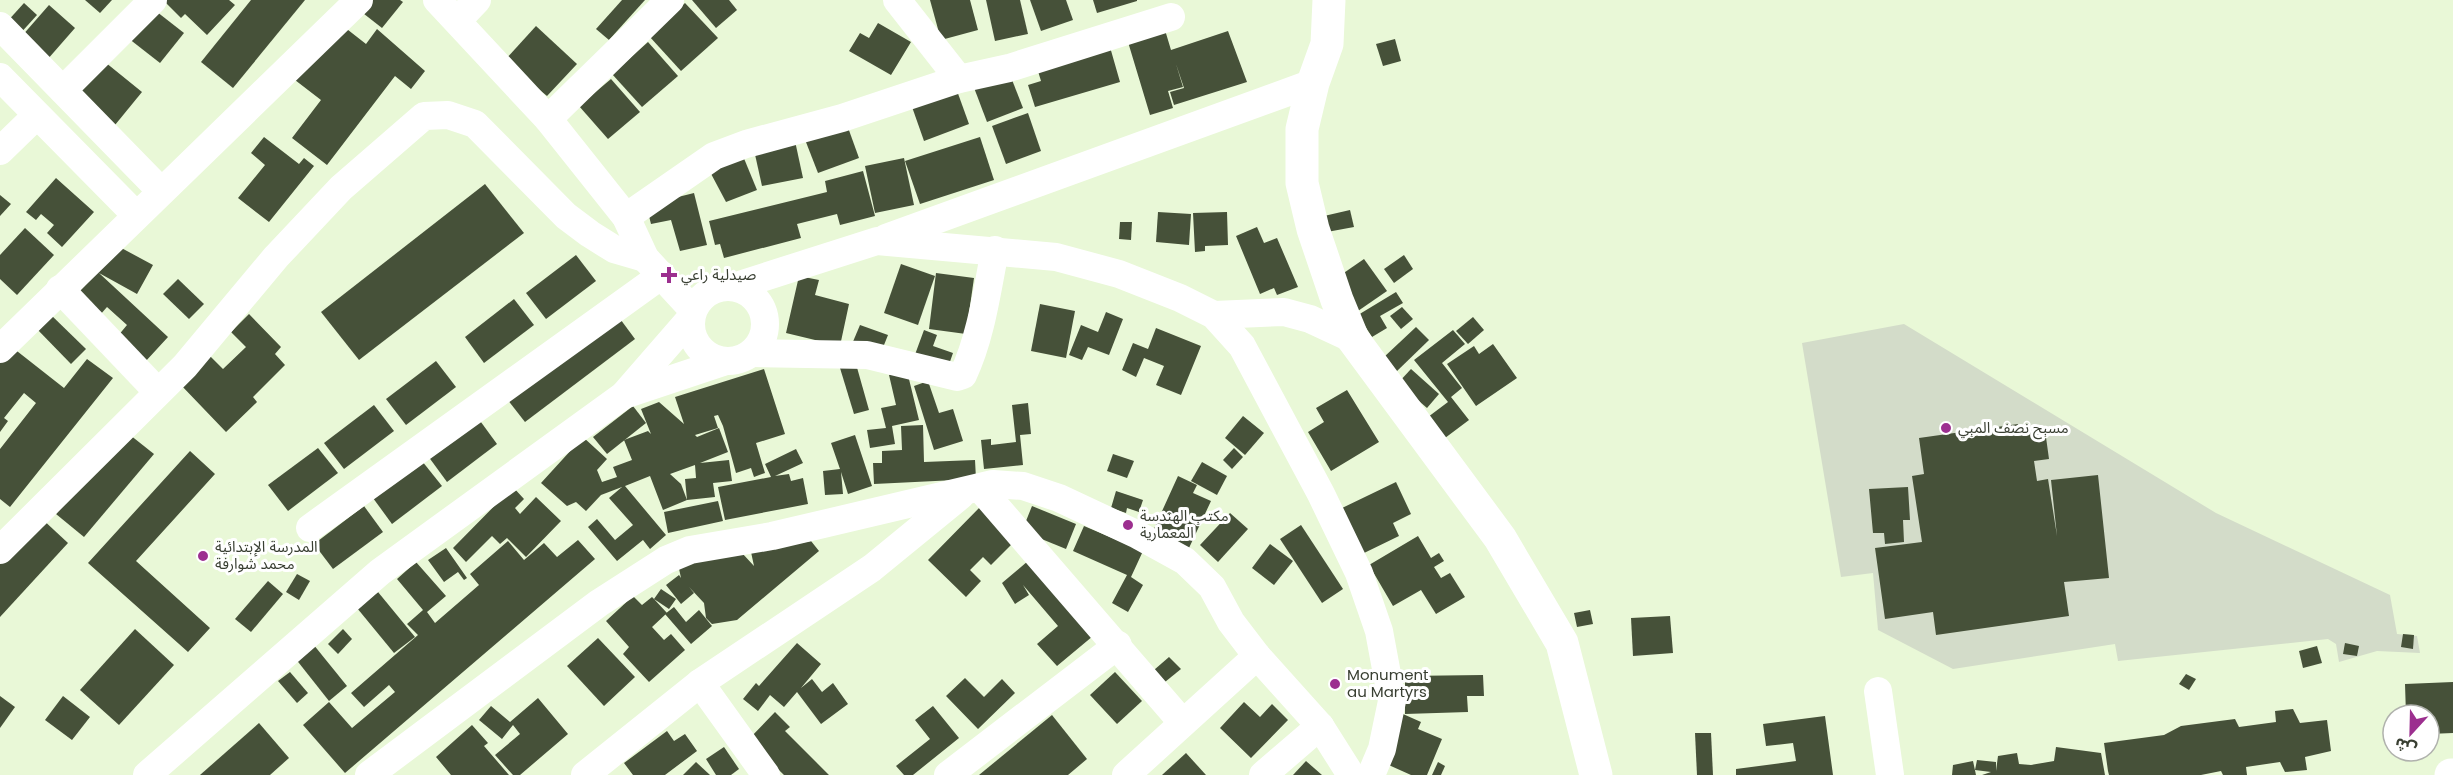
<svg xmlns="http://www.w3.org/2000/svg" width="2453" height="775" font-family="Poppins,'Noto Sans Arabic',sans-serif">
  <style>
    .green { fill: #d3dcc9 }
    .building { fill: #465139 }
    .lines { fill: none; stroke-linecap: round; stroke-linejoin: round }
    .minor { stroke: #fff; stroke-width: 28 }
    .major { stroke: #fff; stroke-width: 33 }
    .poi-dot { fill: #9c2f8f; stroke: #fff; stroke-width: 2 }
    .labels { text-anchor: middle; stroke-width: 6; stroke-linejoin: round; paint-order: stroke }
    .poi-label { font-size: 15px; fill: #393f32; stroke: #fff; text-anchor: start }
  </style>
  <rect width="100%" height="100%" fill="#e9f8d7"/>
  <path class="green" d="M1904 324 2216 513 2390 595 2397 634 2417 636 2420 653 2377 651 2339 662 2336 644 2328 639 2118 661 2115 644 1953 669 1878 630 1873 573 1841 577 1802 343Z"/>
  <g class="building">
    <path d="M85 0H112L100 13Z"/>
    <path d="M167 0H229L235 5 207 35 185 14 181 18 165 2Z"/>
    <path d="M251 0H305L233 88 201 62Z"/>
    <path d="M367 0H400L403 2 382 28 359 10Z"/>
    <path d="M622 0H645L609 40 596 29Z"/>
    <path d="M692 0H729L737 10 716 28Z"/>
    <path d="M930 0H970L978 30 941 40Z"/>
    <path d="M986 0H1020L1028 34 995 41Z"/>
    <path d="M1030 0H1066L1073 20 1041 31Z"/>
    <path d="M1093 0H1137V1L1097 13Z"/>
    <path d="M24 3 37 15 18 36 5 24Z"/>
    <path d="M685 3 718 38 681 71 649 36Z"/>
    <path d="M49 5 75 28 47 60 21 37Z"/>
    <path d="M152 8 184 33 160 63 128 38Z"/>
    <path d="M878 23 911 42 891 75 849 51 860 33 869 38Z"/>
    <path d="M343 26 366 44 377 29 425 71 411 89 395 76 327 165 292 138 321 100 295 80Z"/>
    <path d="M536 26 577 64 547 96 504 61Z"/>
    <path d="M1165 30 1171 50 1228 31 1247 82 1174 105 1170 92 1184 88 1176 64 1183 87 1168 91 1173 108 1150 115 1128 42Z"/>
    <path d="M1395 39 1401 61 1383 66 1376 44Z"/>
    <path d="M648 42 678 76 642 107 612 74Z"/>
    <path d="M1110 47 1120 82 1035 107 1028 85 1041 81 1037 68Z"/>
    <path d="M100 58 142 92 115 125 73 91Z"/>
    <path d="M1009 72 1023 108 987 122 973 85Z"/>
    <path d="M611 79 640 112 608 139 579 106Z"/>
    <path d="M956 88 969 124 924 141 911 104Z"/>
    <path d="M1028 113 1041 151 1006 164 992 126Z"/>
    <path d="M846 122 859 158 818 173 804 137Z"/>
    <path d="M264 137 299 164 304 158 314 166 269 222 238 198 265 165 251 153Z"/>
    <path d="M980 137 994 180 920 204 905 161Z"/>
    <path d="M795 141 803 178 762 186 754 150Z"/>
    <path d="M743 156 757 190 726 202 709 170Z"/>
    <path d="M904 158 914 205 875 213 865 166Z"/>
    <path d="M863 171 875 216 840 225 837 214 797 224 801 238 724 258 720 244 715 245 709 221 827 192 825 181Z"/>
    <path d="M56 178 94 212 62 247 47 233 54 225 41 214 36 220 26 212Z"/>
    <path d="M485 184 524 233 359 360 321 312Z"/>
    <path d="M694 193 707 245 680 251 671 220 651 224 648 212 662 201Z"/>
    <path d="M0 195 11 204 0 216Z"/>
    <path d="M1350 210 1354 227 1327 232 1324 216Z"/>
    <path d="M1158 212 1191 214 1189 245 1156 242Z"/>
    <path d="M1227 212 1228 245 1205 246V251L1195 252 1193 213Z"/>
    <path d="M1120 222H1132L1131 240 1119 239Z"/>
    <path d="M1257 227 1264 243 1277 238 1298 287 1277 295 1274 288 1260 294 1236 236Z"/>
    <path d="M25 228 54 255 17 295 0 279V255Z"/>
    <path d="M114 244 153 265 137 294 99 273 168 337 145 362 117 337 127 325 107 307 100 315 77 294 98 272Z"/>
    <path d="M576 255 596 281 546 319 526 293Z"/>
    <path d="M1404 255 1413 269 1394 283 1384 269Z"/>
    <path d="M1364 259 1387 291 1358 311 1335 279Z"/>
    <path d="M901 264 935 276 918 325 884 313Z"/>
    <path d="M936 273 974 278 966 334 929 329Z"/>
    <path d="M799 276 819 280 815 295 849 304 840 346 786 333Z"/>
    <path d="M178 279 204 304 189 319 163 294Z"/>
    <path d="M1396 292 1403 303 1380 316 1387 328 1372 337 1358 315Z"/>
    <path d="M514 299 534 325 484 363 465 337Z"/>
    <path d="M1040 304 1075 311 1066 358 1031 351Z"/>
    <path d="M1402 307 1413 319 1401 329 1390 316Z"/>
    <path d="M615 312 635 339 525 422 504 395Z"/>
    <path d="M1106 312 1123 319 1109 355 1088 347 1082 360 1069 355 1081 325 1098 332Z"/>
    <path d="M49 313 86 349 71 364 35 327Z"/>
    <path d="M249 314 281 347 275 354 285 365 253 397 257 402 226 432 179 383 208 354 223 369 246 347 231 332Z"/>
    <path d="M1473 317 1484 330 1468 344 1456 331Z"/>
    <path d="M860 325 888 335 880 355 852 344Z"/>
    <path d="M1416 327 1429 340 1396 372 1383 358Z"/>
    <path d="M1156 328 1201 346 1181 395 1156 385 1164 366 1144 358 1136 377 1122 370 1133 343 1148 349Z"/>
    <path d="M924 330 937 335 933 346 953 353 946 373 913 360Z"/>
    <path d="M1453 330 1465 344 1442 363 1462 388 1451 397 1469 420 1445 438 1428 417 1448 402 1414 360Z"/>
    <path d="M8 344 64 388 87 359 113 378 10 507 0 499V449L36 403 24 393 4 418 8 421 0 432V353Z"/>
    <path d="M1493 344 1517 378 1476 406 1447 364 1474 346 1479 354Z"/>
    <path d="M436 361 456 387 406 425 386 399Z"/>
    <path d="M856 364 869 410 854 414 840 368Z"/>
    <path d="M764 369 785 434 756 443 765 473 754 477 751 468 736 473 723 426 718 415 714 416 718 428 695 435 697 437 719 428 728 452 700 463 729 460 732 481 713 483 715 497 687 500 685 479 696 478 695 465 670 474 681 484 687 500 663 510 650 476 625 486 666 535 650 549 643 540 617 561 588 527 597 519 615 540 633 525 609 498 622 487 601 495 586 511 576 502 567 506 541 483 583 437 607 459 597 470 602 482 617 477 613 467 632 460 624 440 648 431 651 434 641 409 659 402 684 424 675 397Z"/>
    <path d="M1411 369 1439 394 1427 408 1398 383Z"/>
    <path d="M907 371 919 420 892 426 895 444 870 448 867 430 886 428 881 408 896 405 889 375Z"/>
    <path d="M928 381 939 413 953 409 963 441 934 450 914 386Z"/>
    <path d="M1347 390 1379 442 1331 471 1308 432 1324 422 1316 408Z"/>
    <path d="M1028 403 1031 434 1020 435 1023 465 984 469 981 440 991 439V445L1016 442 1012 405Z"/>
    <path d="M374 405 394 431 344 469 324 443Z"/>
    <path d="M633 406 646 423 607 454 593 437Z"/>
    <path d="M1243 416 1264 433 1245 455 1225 438Z"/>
    <path d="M478 418 497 444 447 482 428 456Z"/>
    <path d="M2018 424 2019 433 2045 430 2049 459 2034 461 2037 481 2048 479 2057 536 2051 480 2098 475 2109 578 2064 582 2069 616 1936 635 1933 612 1885 619 1875 548 1922 542 1912 476 1924 474 1919 438Z"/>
    <path d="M923 425 924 462 975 460 976 479 874 484 873 463H882V451L902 450 901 426Z"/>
    <path d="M125 431 154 454 84 537 56 514Z"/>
    <path d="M855 435 872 486 848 494 841 472 843 494 825 495 823 471 840 469 831 443Z"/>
    <path d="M318 448 338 473 288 511 268 485Z"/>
    <path d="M1234 448 1243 457 1232 469 1223 460Z"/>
    <path d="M796 449 803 463 775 476 789 474 791 481 803 478 808 504 725 520 718 487 771 477 765 464Z"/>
    <path d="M190 451 215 474 136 561 210 628 188 652 88 563Z"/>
    <path d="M1113 454 1134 461 1127 478 1107 471Z"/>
    <path d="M422 461 442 486 392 524 373 498Z"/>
    <path d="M1202 462 1227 476 1217 495 1191 481Z"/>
    <path d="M1178 476 1197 485 1193 493 1211 501 1189 548 1153 531Z"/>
    <path d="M1396 482 1411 514 1393 523 1399 536 1362 554 1340 509Z"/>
    <path d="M513 487 524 499 515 508 520 514 536 497 561 521 526 557 507 538 500 544 492 536 466 562 453 548Z"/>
    <path d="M1908 487 1910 520H1903L1904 542 1885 544 1884 533H1873L1869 489Z"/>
    <path d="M1116 491 1143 500 1139 512 1127 508 1126 513 1111 508Z"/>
    <path d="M718 501 723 521 668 533 664 512Z"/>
    <path d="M364 506 383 532 333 569 314 544Z"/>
    <path d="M1032 506 1076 524 1066 549 1022 531Z"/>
    <path d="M980 507 1015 541 991 565 983 557 970 570 981 581 966 597 928 560Z"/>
    <path d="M1230 513 1248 529 1218 562 1200 545Z"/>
    <path d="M40 517 68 543 0 617V560Z"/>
    <path d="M1301 525 1343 589 1322 603 1280 539Z"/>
    <path d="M1084 526 1143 551 1131 577 1143 585 1128 612 1112 603 1127 575 1073 551Z"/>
    <path d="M1418 536 1431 558 1439 553 1444 561 1434 567 1441 578 1450 573 1465 597 1436 614 1421 590 1393 606 1369 565Z"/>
    <path d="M578 540 595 559 345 773 303 725 329 702 352 728 395 692 389 685 364 707 351 693 418 635 407 624 423 610 397 579 416 562 446 596 427 612 435 623 479 585 470 574 508 541 524 560 544 543 557 557Z"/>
    <path d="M811 541 819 551 737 620 712 624 706 618 704 603 689 587 694 593 681 604 666 585 679 575 681 578 678 564 742 553 754 566 751 552Z"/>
    <path d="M1270 544 1293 561 1274 585 1252 568Z"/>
    <path d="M446 548 467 578 464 580 458 572 444 582 428 560Z"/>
    <path d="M1028 561 1093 636 1057 666 1037 644 1058 626 1023 585 1029 595 1015 604 1002 583Z"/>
    <path d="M297 574 310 581 299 600 286 592Z"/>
    <path d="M268 581 283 594 251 632 235 619Z"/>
    <path d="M661 589 676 599 669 609 654 599 667 613 652 627 664 640 671 634 685 650 649 682 623 654 629 647 606 621 633 596 642 605 652 597 654 599Z"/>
    <path d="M378 592 415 637 394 653 357 608Z"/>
    <path d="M674 607 686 622 699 610 712 626 691 644 665 614Z"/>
    <path d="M1590 610 1593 624 1577 627 1574 613Z"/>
    <path d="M1670 616 1673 653 1633 656 1631 618Z"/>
    <path d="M135 629 174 665 119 725 80 690Z"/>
    <path d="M343 629 352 639 338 654 328 644Z"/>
    <path d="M2403 634 2414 635 2413 649 2401 647Z"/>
    <path d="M598 638 635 677 604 706 567 666Z"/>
    <path d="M797 643 821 664 801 688 812 679 822 692 833 683 848 704 821 724 797 692 784 707 770 695 758 711 743 699 756 683 759 686Z"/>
    <path d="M2345 643 2359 646 2357 656 2343 654Z"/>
    <path d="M313 644 347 686 329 701 295 658Z"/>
    <path d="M2317 646 2322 663 2303 668 2299 651Z"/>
    <path d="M1169 657 1181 669 1165 682 1154 670Z"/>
    <path d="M290 672 308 693 297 703 278 681Z"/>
    <path d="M1115 672 1142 701 1117 724 1090 695Z"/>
    <path d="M2186 674 2196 679 2189 690 2179 684Z"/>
    <path d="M1483 675 1484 696H1467L1468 712 1405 714V676Z"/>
    <path d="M965 678 984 697 1002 679 1015 693 978 729 946 696Z"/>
    <path d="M2453 682V733L2429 734V715H2406L2405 684Z"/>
    <path d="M0 696 15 707 0 728Z"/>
    <path d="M63 696 90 717 72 740 45 720Z"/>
    <path d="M538 698 568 734 520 775H513L495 755 520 734 513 725 502 739 479 720 491 706 510 722Z"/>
    <path d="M1244 702 1260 717 1272 704 1288 720 1251 758 1220 728Z"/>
    <path d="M933 706 959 738 913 775H904L896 766 930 739 915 720Z"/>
    <path d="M2293 709 2300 723 2327 720 2331 751 2305 757 2307 770 2285 772 2280 762 2246 767 2247 775H2223L2221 771 2201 775H2109L2108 771 2104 743 2164 735 2181 726 2235 719 2239 727 2276 722 2275 711Z"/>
    <path d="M775 712 790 727 785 731 829 775H784L748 740Z"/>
    <path d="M1403 714 1421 722 1418 729 1442 739 1427 775H1411L1382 762Z"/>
    <path d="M1052 715 1087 759 1068 775H979Z"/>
    <path d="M1825 716 1833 775H1736V769L1796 761 1793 743 1766 746 1763 724Z"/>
    <path d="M259 723 289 758 270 775H200Z"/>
    <path d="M472 725 488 743 484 746 509 775H451L436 757Z"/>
    <path d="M667 731 674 741 685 734 697 751 665 775H633L624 763Z"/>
    <path d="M1695 733H1711L1713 775H1697Z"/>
    <path d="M724 747 739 769 731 775H716L706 759Z"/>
    <path d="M2056 747 2101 753 2105 775H1982L1991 772 1975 770 1977 760 1996 762V771L1998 756 2017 753 2019 764 2031 765 2054 761Z"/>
    <path d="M1186 753 1206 775H1162Z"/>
    <path d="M1306 761 1322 775H1293Z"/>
    <path d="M1973 761 1976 775H1952L1953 765Z"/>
    <path d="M696 762 710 775H683Z"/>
    <path d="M1438 762 1445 766 1441 775H1432Z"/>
  </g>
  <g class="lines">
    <g class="minor">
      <path d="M437 0 548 119 626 217 645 258 693 310"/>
      <path d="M897 0 959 79"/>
      <path d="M458 20 477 0"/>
      <path d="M0 26 161 191"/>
      <path d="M0 77 136 215"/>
      <path d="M63 90 153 0"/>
      <path d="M548 119 670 0"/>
      <path d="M0 151 36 116"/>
      <path d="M626 217 714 156 746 144 842 118 959 79 1009 68 1171 17"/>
      <path d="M886 238 1313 83"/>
      <circle cx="728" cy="324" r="37"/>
      <path d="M733 287 877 241 1056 257 1119 274 1180 298 1214 315 1242 346 1321 494 1359 573 1379 631 1392 701 1382 749 1371 775"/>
      <path d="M60 289 158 392"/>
      <path d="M1214 315 1284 312 1310 319 1353 339"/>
      <path d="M0 349 359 0"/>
      <path d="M752 353 867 355 957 377 963 375C981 337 987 291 995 250"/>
      <path d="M624 395 723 362"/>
      <path d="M980 488 1182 722"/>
      <path d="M310 528 662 275"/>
      <path d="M0 550 185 366 276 257 341 188 424 116 448 115 475 124 566 216 590 234 614 249 645 258"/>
      <path d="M700 683 766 775"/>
      <path d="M1878 691 1890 775"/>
      <path d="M147 775 380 572 624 395 691 318"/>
      <path d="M369 775 599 603 666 560 690 550 772 536 993 484 1023 486 1059 498 1136 534 1185 561 1212 587 1231 622 1257 656 1320 726 1351 775"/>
      <path d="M585 775 700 683 872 568 960 496"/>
      <path d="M948 775 1118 645"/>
      <path d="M1126 775 1257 656"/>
      <path d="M1263 775 1320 726"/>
    </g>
    <g class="major">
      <path d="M1329 0 1327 44 1313 83 1302 129V183L1313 229 1337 300 1353 339 1500 538 1562 643 1596 775"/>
      <path d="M2451 775H2453"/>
    </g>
  </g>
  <g class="poi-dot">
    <path d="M666 266h6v6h6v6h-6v6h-6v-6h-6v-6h6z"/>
    <circle cx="1946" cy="428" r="6"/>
    <circle cx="1128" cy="525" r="6"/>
    <circle cx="203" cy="556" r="6"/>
    <circle cx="1335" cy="684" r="6"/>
  </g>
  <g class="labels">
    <g class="poi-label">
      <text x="681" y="280">صيدلية راعي</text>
      <text x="1958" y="433">مسبح نصف المبي</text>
      <text x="1140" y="521">مكتب الهندسة<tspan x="1140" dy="17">المعمارية</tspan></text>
      <text x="215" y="552">المدرسة الإبتدائية<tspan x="215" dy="17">محمد شوارفة</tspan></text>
      <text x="1347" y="680">Monument<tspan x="1347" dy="17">au Martyrs</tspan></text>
    </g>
  </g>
  <g transform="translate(2411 733) rotate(202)"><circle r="28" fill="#ffffff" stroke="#b0b2ad" stroke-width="1.5"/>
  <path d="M0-4.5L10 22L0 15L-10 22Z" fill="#9c2f8f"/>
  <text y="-9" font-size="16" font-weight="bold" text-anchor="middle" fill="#393f32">ش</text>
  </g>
</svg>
